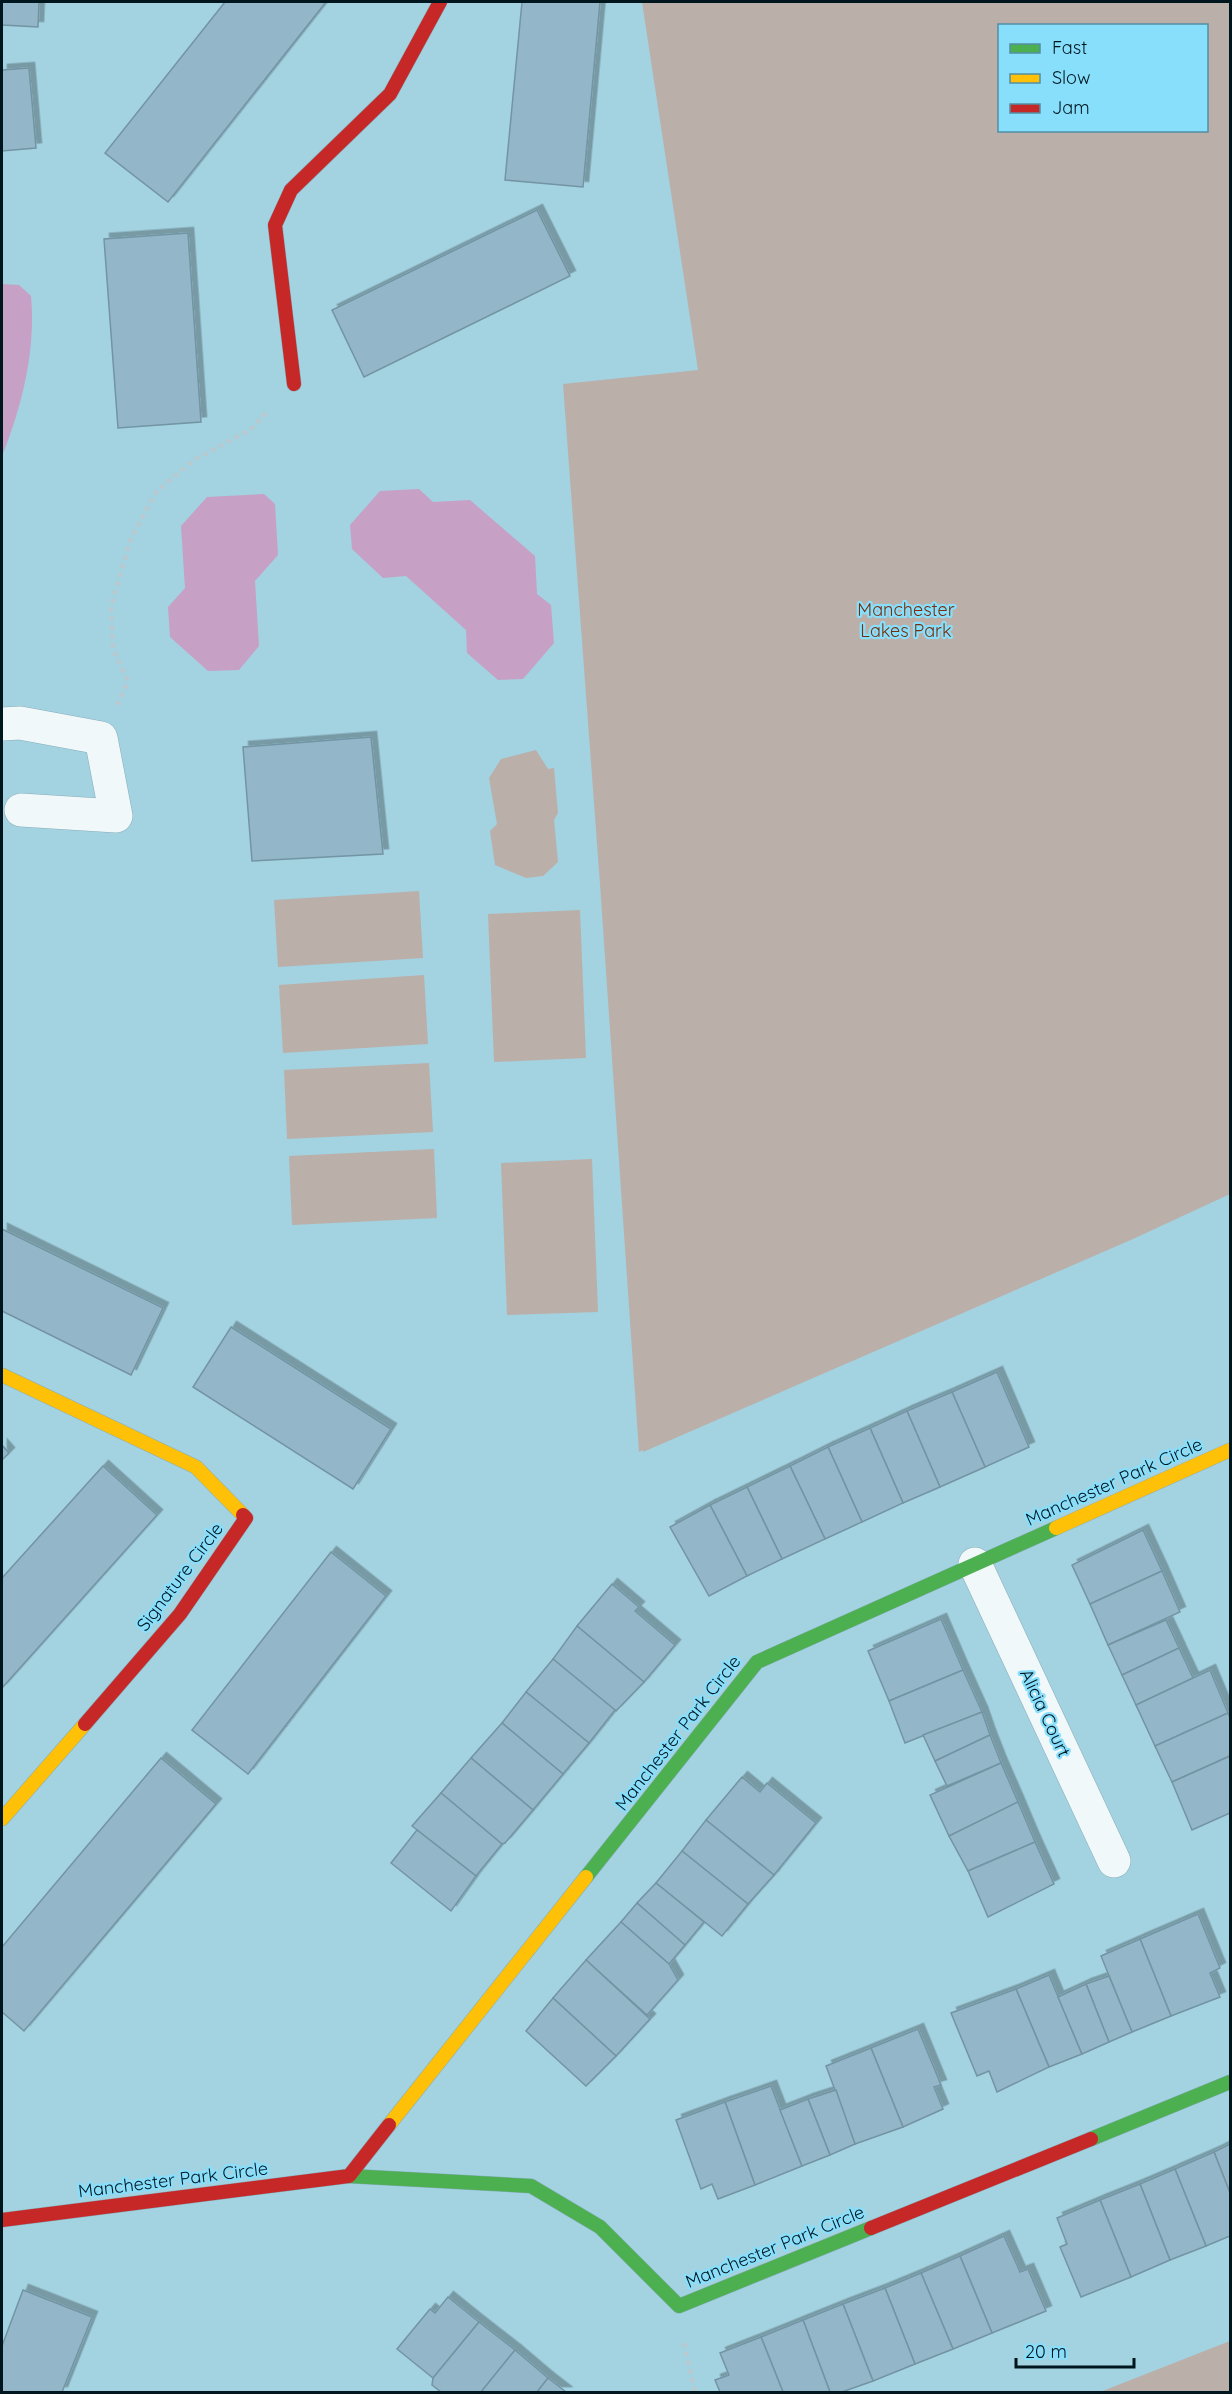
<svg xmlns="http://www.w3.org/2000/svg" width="1232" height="2394" font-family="Quicksand,sans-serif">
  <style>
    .green { fill: #bbafa9; fill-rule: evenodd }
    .water { fill: #c7a0c6 }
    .building { fill: #93b6c8; stroke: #7394a3; stroke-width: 1.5; filter: url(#shadow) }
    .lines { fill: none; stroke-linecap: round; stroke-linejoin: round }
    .street-casing { stroke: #88adb9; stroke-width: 34 }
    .fast-casing { stroke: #88adb9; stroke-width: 15 }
    .slow-casing { stroke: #88adb9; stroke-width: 15 }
    .jam-casing { stroke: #88adb9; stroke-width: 15 }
    .path { stroke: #bbc8cd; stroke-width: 4; stroke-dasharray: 4.5 4.5; stroke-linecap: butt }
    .street { stroke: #f1f8fa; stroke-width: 33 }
    .fast { stroke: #4caf50; stroke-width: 14 }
    .slow { stroke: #ffc107; stroke-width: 14 }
    .jam { stroke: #c62828; stroke-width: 14 }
    .labels { text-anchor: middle; stroke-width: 4.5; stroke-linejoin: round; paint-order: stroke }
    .park-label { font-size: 18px; fill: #782e0b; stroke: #88dffc }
    .street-label { font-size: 18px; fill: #00161f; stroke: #88dffc }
  </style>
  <defs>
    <filter id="shadow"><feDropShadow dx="5.5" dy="-5.5" stdDeviation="0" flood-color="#0004"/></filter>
  </defs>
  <rect width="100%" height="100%" fill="#a3d2e1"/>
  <g class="green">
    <path d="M642 2H1230V1194L1133 1239 643 1452V1450L639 1452 600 884 563 384 698 370ZM1000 26H1206V130H1000Z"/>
    <path d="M536 750 548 769 554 768 558 813 554 820 558 862 543 876 526 878 495 865 490 831 497 824 489 778 501 759Z"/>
    <path d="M419 891 423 958 278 967 274 900Z"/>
    <path d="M580 910 586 1058 494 1062 488 914Z"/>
    <path d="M424 975 428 1044 283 1053 279 985Z"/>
    <path d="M429 1063 433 1132 287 1139 284 1070Z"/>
    <path d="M434 1149 437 1218 292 1225 289 1156Z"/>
    <path d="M592 1159 598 1312 507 1315 501 1163Z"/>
    <path d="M1230 2341V2392H1100Z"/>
  </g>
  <g class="water">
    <path d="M2 284 19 285 31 296C36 350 22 406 2 456Z"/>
    <path d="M419 489 433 502 470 500 535 556 537 594 551 605 554 643 523 679 498 680 467 653 466 630 406 576 383 578 352 549 350 525 380 491Z"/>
    <path d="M264 494 275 504 278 555 255 581 259 646 239 670 208 671 170 637 168 607 185 588 181 526 207 497Z"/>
  </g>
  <g class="building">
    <path d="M2 2H39L38 27 2 25Z"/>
    <path d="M225 2H326L168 202 105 153Z"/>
    <path d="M522 2H600L583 187 505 180Z"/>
    <path d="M29 68 36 148 2 151V70Z"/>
    <path d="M537 210 570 276 364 377 332 310Z"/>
    <path d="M188 233 201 422 118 428 104 239Z"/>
    <path d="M371 737 383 854 252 861 243 747Z"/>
    <path d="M2 1229 163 1308 131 1375 2 1311Z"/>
    <path d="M231 1327 391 1429 353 1489 193 1387Z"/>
    <path d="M997 1372 1029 1447 985 1467 952 1392Z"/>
    <path d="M952 1392 985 1467 940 1487 907 1411Z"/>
    <path d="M907 1411 940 1487 903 1503 870 1428Z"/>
    <path d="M870 1428 903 1503 862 1522 828 1447Z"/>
    <path d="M2 1445 9 1453 2 1460Z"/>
    <path d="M828 1447 862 1522 825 1539 790 1466Z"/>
    <path d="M103 1466 157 1515 2 1688V1578Z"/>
    <path d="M790 1466 825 1539 782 1559 747 1487Z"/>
    <path d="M747 1487 782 1559 747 1576 710 1505Z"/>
    <path d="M710 1505 747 1576 709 1596 670 1527Z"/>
    <path d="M1143 1530 1162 1571 1090 1604 1072 1565Z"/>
    <path d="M331 1552 386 1596 248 1774 192 1730Z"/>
    <path d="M1162 1571 1180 1612 1108 1645 1090 1604Z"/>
    <path d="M612 1584 639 1607 635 1611 675 1645 644 1682 577 1626Z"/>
    <path d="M941 1619 963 1670 889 1701 868 1651Z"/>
    <path d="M1166 1620 1179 1648 1122 1675 1108 1645Z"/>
    <path d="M577 1626 644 1682 616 1711 553 1659Z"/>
    <path d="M1179 1648 1193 1678 1136 1705 1122 1675Z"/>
    <path d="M553 1659 615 1710 589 1743 526 1692Z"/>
    <path d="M963 1670 982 1712 905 1743 889 1701Z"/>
    <path d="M1210 1670 1228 1713 1155 1746 1136 1705Z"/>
    <path d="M526 1692 589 1743 563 1774 502 1723Z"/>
    <path d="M982 1712 990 1735 935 1761 923 1735Z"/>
    <path d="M1228 1713 1230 1718V1756L1172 1782 1155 1746Z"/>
    <path d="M502 1723 563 1774 533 1810 471 1758Z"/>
    <path d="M990 1735 1001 1763 947 1786 935 1761Z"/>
    <path d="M1230 1756V1813L1192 1830 1172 1782Z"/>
    <path d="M161 1758 216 1804 24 2031 2 2012V1947Z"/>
    <path d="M471 1758 533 1810 505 1843 502 1844 441 1793Z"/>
    <path d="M1001 1763 1018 1802 949 1836 930 1795Z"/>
    <path d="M742 1777 760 1792 767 1783 816 1823 774 1875 706 1820Z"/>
    <path d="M441 1793 502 1844 476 1876 412 1826Z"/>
    <path d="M1018 1802 1035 1842 968 1871 949 1836Z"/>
    <path d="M706 1820 774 1875 748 1904 682 1851Z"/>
    <path d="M417 1830 476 1876 451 1911 391 1863Z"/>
    <path d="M1035 1842 1054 1884 988 1917 968 1871Z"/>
    <path d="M682 1851 748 1904 722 1936 656 1883Z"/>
    <path d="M656 1883 704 1922 685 1945 637 1903Z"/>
    <path d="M637 1903 685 1945 669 1964 621 1922Z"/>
    <path d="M1198 1914 1220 1968 1210 1973 1220 1997 1171 2016 1140 1939Z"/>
    <path d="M621 1922 669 1964 678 1980 647 2015 586 1960Z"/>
    <path d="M1140 1939 1171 2016 1132 2032 1101 1956Z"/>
    <path d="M586 1960 650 2019 616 2056 553 1998Z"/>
    <path d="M1049 1975 1082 2054 1049 2067 1016 1989Z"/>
    <path d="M1109 1976 1132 2032 1109 2042 1086 1984Z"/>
    <path d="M1086 1984 1109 2042 1082 2054 1058 1997Z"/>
    <path d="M1016 1989 1049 2067 997 2092 989 2071 977 2076 951 2013Z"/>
    <path d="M553 1998 616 2056 586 2086 526 2031Z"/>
    <path d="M918 2029 941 2085 934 2087 943 2109 903 2127 871 2048Z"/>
    <path d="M871 2048 903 2127 855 2144 826 2066Z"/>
    <path d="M771 2086 802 2166 755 2185 725 2102Z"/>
    <path d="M836 2090 855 2144 830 2155 808 2099Z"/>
    <path d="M808 2099 830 2155 802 2166 780 2110Z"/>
    <path d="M725 2102 755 2185 718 2199 712 2184 701 2189 676 2120Z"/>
    <path d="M1230 2144V2193L1214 2152Z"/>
    <path d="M1214 2152 1230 2193V2236L1206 2246 1175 2169Z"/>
    <path d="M1175 2169 1206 2246 1170 2260 1140 2184Z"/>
    <path d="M1140 2184 1170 2260 1131 2277 1100 2200Z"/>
    <path d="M1100 2200 1131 2277 1081 2297 1060 2247 1067 2244 1057 2218Z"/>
    <path d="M1004 2236 1020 2272 1028 2269 1046 2311 992 2333 960 2256Z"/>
    <path d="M960 2256 992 2333 953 2349 921 2273Z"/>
    <path d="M921 2273 953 2349 915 2364 885 2288Z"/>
    <path d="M885 2288 915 2364 873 2381 843 2304Z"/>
    <path d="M23 2290 92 2317 62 2392H2V2346Z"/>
    <path d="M448 2297 479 2322 433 2378 397 2349 430 2309 435 2313Z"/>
    <path d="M843 2304 873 2381 842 2392H830L803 2320Z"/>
    <path d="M803 2320 830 2392H783L761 2337Z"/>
    <path d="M479 2322 515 2350 481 2392H441L432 2385 433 2378Z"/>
    <path d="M761 2337 783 2392H720L715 2380 729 2375 720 2353Z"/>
    <path d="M515 2350 548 2378 537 2392H481Z"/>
    <path d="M548 2378 566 2392H537Z"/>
  </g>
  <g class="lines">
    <g class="street-casing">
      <g id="street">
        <path d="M2 724 20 723 101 738 116 816 21 810"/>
        <path d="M975 1564 1114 1861"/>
      </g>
    </g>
    <g class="fast-casing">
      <g id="fast">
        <path d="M586 1877 757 1662 1056 1528"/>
        <path d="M1091 2139 1230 2082"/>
        <path d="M349 2176 531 2186 600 2227 679 2306 871 2228"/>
      </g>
    </g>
    <g class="slow-casing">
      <g id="slow">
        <path d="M2 1375 196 1467 243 1515"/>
        <path d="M1056 1528 1230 1450"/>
        <path d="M2 1819 85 1724"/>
        <path d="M389 2125 586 1877"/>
      </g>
    </g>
    <g class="jam-casing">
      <g id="jam">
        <path d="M294 384 275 225 291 190 390 94 440 2"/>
        <path d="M85 1724 180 1614 246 1518 243 1515"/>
        <path d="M2 2220 349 2176 389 2125"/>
        <path d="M871 2228 1091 2139"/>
      </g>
    </g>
    <g class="path">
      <path d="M117 705 128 681 113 649 111 607 130 541 156 492 194 460 251 429 268 411"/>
      <path d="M684 2343 695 2392"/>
    </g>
    <use href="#street" class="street"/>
    <use href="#fast" class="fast"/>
    <use href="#slow" class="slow"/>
    <use href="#jam" class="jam"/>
  </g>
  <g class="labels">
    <g class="park-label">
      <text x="906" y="616">Manchester<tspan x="906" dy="21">Lakes Park</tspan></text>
    </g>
    <g class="street-label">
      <text transform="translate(1114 1482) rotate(-24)" y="6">Manchester Park Circle</text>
      <text transform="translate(180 1577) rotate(-53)" y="6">Signature Circle</text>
      <text transform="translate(1045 1713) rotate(65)" y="6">Alicia Court</text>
      <text transform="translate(678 1733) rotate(-52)" y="6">Manchester Park Circle</text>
      <text transform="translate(173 2180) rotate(-7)" y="6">Manchester Park Circle</text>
      <text transform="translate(775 2247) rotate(-22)" y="6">Manchester Park Circle</text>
    </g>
  </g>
  <rect width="1232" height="2394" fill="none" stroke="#00161f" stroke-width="6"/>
  <rect x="998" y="24" width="210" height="108" fill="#88dffc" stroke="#528fa4" stroke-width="1.5"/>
  <rect x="1010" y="44" width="30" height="9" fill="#4caf50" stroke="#528fa4" stroke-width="1.5"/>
  <text x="1052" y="54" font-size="18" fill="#00161f">Fast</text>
  <rect x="1010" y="74" width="30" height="9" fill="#ffc107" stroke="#528fa4" stroke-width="1.5"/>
  <text x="1052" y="84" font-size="18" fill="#00161f">Slow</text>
  <rect x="1010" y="104" width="30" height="9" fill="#c62828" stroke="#528fa4" stroke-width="1.5"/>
  <text x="1052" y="114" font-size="18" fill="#00161f">Jam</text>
  <path d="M1016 2358v9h118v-9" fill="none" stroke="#00161f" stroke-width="3"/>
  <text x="1025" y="2358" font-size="18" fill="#00161f" stroke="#88dffc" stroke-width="4.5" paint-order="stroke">20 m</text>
</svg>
